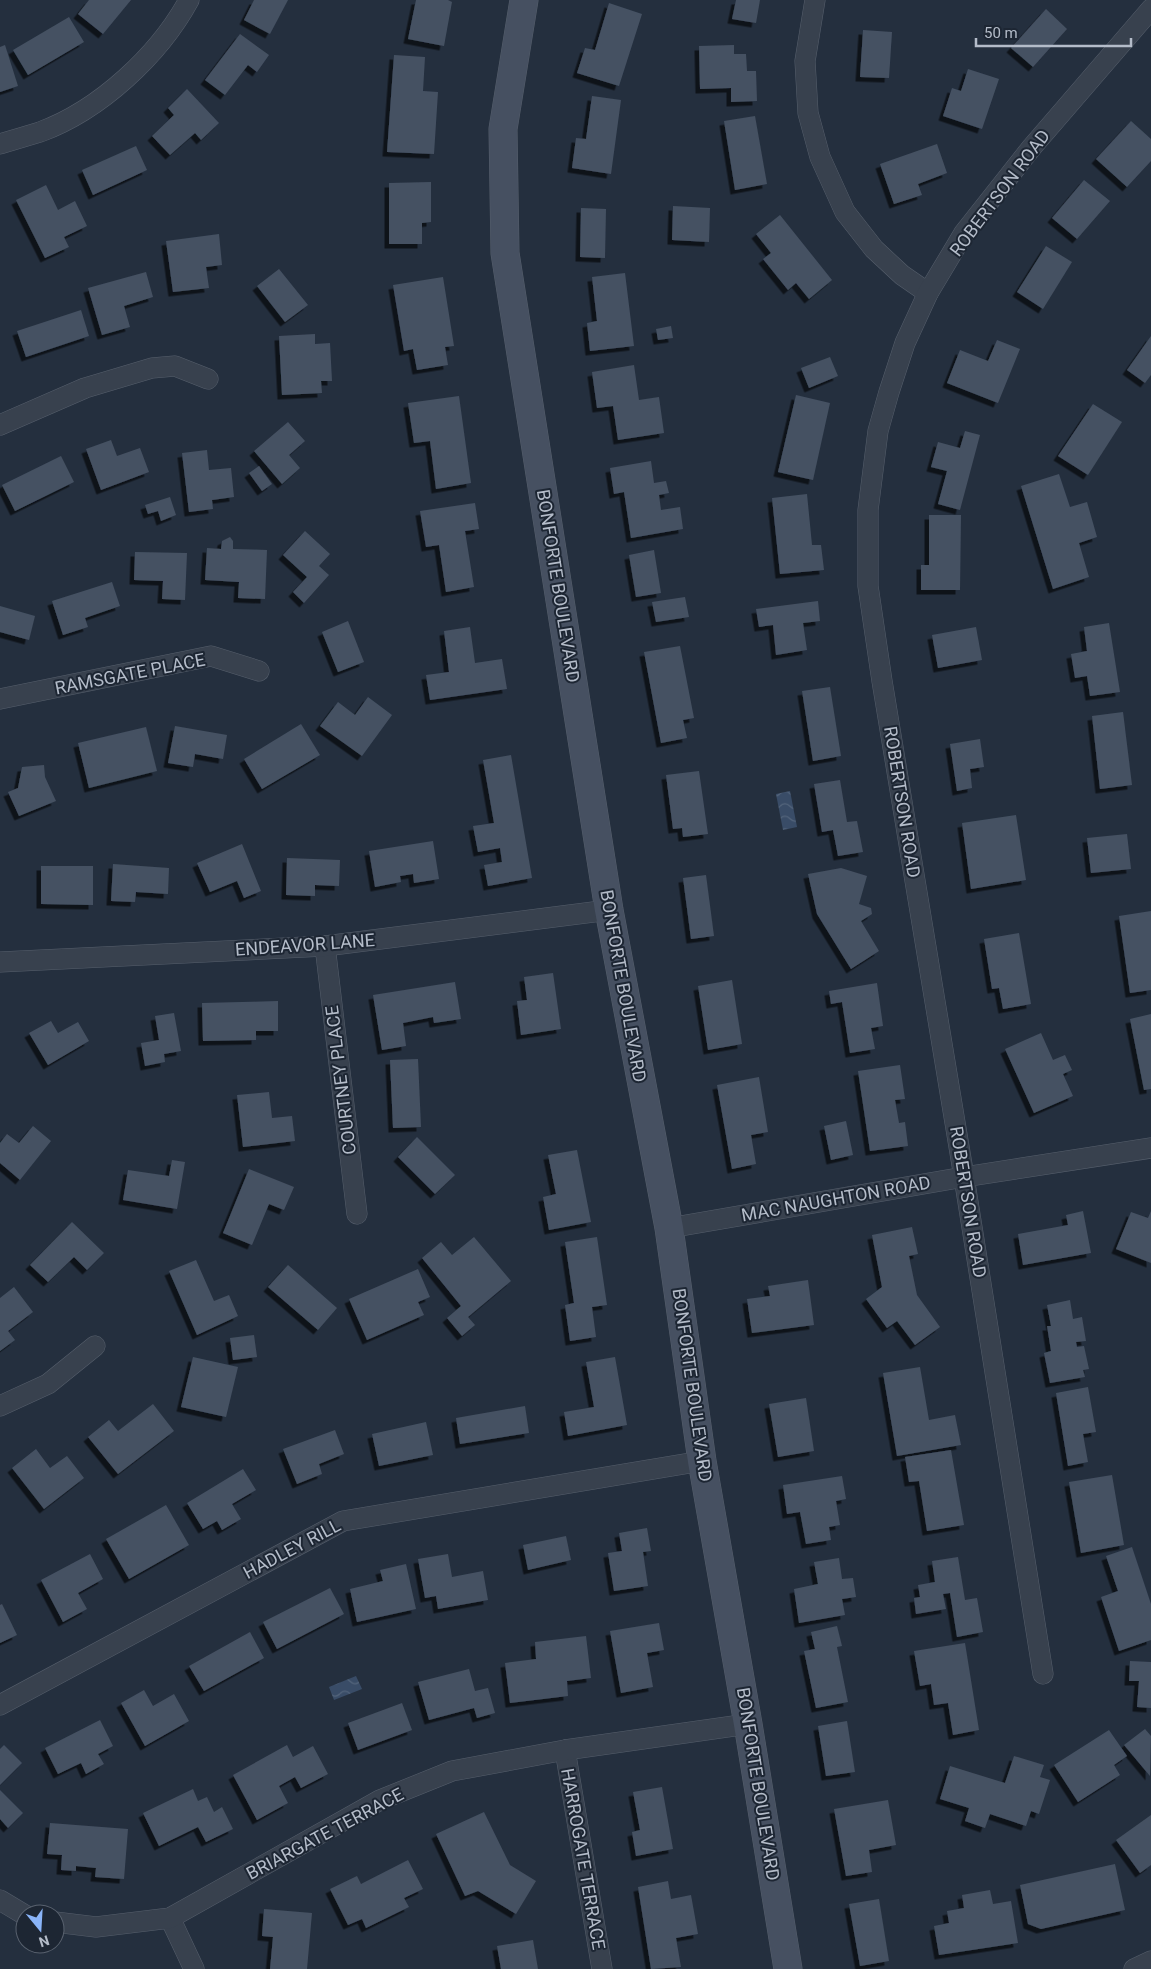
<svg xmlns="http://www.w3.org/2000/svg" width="1151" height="1969" font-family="Roboto,sans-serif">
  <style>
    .water { fill: url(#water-waves) }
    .building { fill: #455162; filter: url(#shadow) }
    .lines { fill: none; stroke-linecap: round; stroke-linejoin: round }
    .minor-casing { stroke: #565f6c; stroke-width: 21 }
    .secondary-casing { stroke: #565f6c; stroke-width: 29 }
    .minor { stroke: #38414e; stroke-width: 20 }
    .secondary { stroke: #465061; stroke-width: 28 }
    .labels { text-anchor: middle; stroke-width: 4; stroke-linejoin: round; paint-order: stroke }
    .street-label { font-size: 18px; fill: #b4bcc9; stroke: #1d2633 }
  </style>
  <defs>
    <pattern id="water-waves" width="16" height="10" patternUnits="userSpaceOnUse" patternTransform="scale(1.25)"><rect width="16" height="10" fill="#394c67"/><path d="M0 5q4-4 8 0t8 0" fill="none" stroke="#53647b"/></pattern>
    <filter id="shadow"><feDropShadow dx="-4.5" dy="4.5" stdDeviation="0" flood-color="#0009"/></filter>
  </defs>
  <rect width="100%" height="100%" fill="#242f3e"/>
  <g class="water">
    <path d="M790 791 797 827 783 830 776 794Z"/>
    <path d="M356 1676 362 1689 334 1700 329 1687Z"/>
  </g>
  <g class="building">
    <path d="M89 0H131L103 34 78 14Z"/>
    <path d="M254 0H288L270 34 244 20Z"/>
    <path d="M416 0H448L452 2 444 46 408 39Z"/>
    <path d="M736 0H760L756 23 732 19Z"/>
    <path d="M609 3 642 14 619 86 577 73 585 48 595 50Z"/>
    <path d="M1046 9 1067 29 1033 67 1011 48Z"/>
    <path d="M69 17 84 42 28 75 13 50Z"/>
    <path d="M863 30 892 32 889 78 860 77Z"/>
    <path d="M240 34 269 55 257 72 248 65 225 95 205 80Z"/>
    <path d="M5 45 18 86 0 92V47Z"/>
    <path d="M734 45V54H746L747 71H756L757 101 731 102V88L700 89 699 46Z"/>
    <path d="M394 55 425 57 423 91 438 92 434 154 387 152Z"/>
    <path d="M968 69 999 79 982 129 943 116 952 88 961 91Z"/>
    <path d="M187 89 219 123 201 140 195 133 170 155 152 136 174 115 168 108Z"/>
    <path d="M592 96 621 100 611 174 572 168 576 138 586 139Z"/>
    <path d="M755 116 767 184 735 190 724 121Z"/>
    <path d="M1131 121 1151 139V161L1127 187 1096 159Z"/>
    <path d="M937 144 947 173 918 184 922 195 894 204 880 164Z"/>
    <path d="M136 146 147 170 93 195 82 170Z"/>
    <path d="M1084 180 1110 201 1077 239 1052 218Z"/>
    <path d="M431 182V222L422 223V244H389V183Z"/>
    <path d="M46 185 58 210 75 201 87 226 64 237 69 247 45 258 16 200Z"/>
    <path d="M673 206 710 208 709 242 672 240Z"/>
    <path d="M581 208 606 209 605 258 580 257Z"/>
    <path d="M780 215 832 280 809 299 796 283 788 290 763 259 771 253 756 234Z"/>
    <path d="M219 234 222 265 206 267 209 288 173 292 166 241Z"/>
    <path d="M1046 246 1072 262 1043 309 1017 292Z"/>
    <path d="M279 269 308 305 285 322 257 286Z"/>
    <path d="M146 272 153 297 124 306 130 327 102 335 88 288Z"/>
    <path d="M625 273 634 346 590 351 587 323 597 321 592 277Z"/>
    <path d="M443 277 454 346 445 347 448 365 417 370 413 349 404 351 393 285Z"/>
    <path d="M81 310 89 336 26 357 17 331Z"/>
    <path d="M671 326 673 338 658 340 656 329Z"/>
    <path d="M315 334V344L330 343 332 381H321L322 393 282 395 279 336Z"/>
    <path d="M1151 336V375L1145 383 1127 370Z"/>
    <path d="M997 340 1020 349 998 403 947 383 960 350 988 361Z"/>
    <path d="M830 357 838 376 809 388 801 368Z"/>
    <path d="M634 365 639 400 659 397 664 433 618 440 613 406 597 408 592 372Z"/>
    <path d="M796 395 830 403 813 480 778 472Z"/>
    <path d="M459 396 471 483 436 489 430 441 414 443 408 403Z"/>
    <path d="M1093 404 1122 422 1088 475 1058 456Z"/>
    <path d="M288 422 305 441 289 455 300 468 282 484 254 451Z"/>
    <path d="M965 431 980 435 960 510 938 504 947 471 931 467 938 442 960 448Z"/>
    <path d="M111 440 117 456 140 448 149 472 101 490 86 449Z"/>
    <path d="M207 450 209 470 231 468 234 497 212 500 213 509 189 512 182 453Z"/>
    <path d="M61 456 74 482 15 511 2 485Z"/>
    <path d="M651 461 654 483 666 481 669 493 659 495 661 510 680 507 683 529 631 538 624 492 614 494 610 468Z"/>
    <path d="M259 466 272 484 262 491 249 473Z"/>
    <path d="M1059 474 1070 507 1087 502 1097 537 1079 543 1089 577 1053 589 1021 486Z"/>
    <path d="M807 494 812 545H821L824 570 780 574 772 498Z"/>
    <path d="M170 497 176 515 161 521 158 511 148 514 145 505Z"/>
    <path d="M475 503 479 529 465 531 474 587 446 592 439 545 426 547 420 511Z"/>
    <path d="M929 515H961L960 590H921V565H929Z"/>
    <path d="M305 531 330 554 319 566 329 575 304 603 293 592 307 577 283 555Z"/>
    <path d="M230 537 233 541V549L267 550 265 599 238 598 239 582 205 580 207 548 221 549 222 541Z"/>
    <path d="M654 550 661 593 636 597 629 555Z"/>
    <path d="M135 552 187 553 185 600 162 599 163 581 134 580Z"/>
    <path d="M112 582 120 606 85 618 88 627 63 635 52 601Z"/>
    <path d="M685 597 689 617 656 622 652 602Z"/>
    <path d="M818 601 820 621 803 623 807 650 776 655 773 625 759 627 756 609Z"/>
    <path d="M0 606 35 616 29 640 0 632Z"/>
    <path d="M348 621 364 662 338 672 322 632Z"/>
    <path d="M1109 623 1120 692 1090 696 1087 676 1075 678 1071 654 1087 651 1084 627Z"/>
    <path d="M470 627 475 663 502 659 507 689 430 700 426 675 449 672 444 631Z"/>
    <path d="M976 627 982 660 938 668 932 635Z"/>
    <path d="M680 646 694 718 683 720 687 738 661 743 644 652Z"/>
    <path d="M830 687 841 756 813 761 802 691Z"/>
    <path d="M368 697 392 715 362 756 320 726 338 702 355 715Z"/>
    <path d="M1123 712 1132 785 1100 789 1092 716Z"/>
    <path d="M301 724 320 755 262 789 244 759Z"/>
    <path d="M175 726 227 735 223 759 195 754 193 767 168 763Z"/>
    <path d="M146 727 157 771 89 788 78 743Z"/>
    <path d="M980 739 984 767 970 769 972 788 957 791 950 744Z"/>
    <path d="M511 755 532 878 488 886 484 865 502 862 500 848 478 852 473 826 494 823 483 760Z"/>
    <path d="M44 765 45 777 56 801 19 816 8 792 18 788 22 767Z"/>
    <path d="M699 771 708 834 683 837 682 828 673 829 666 775Z"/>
    <path d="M840 780 847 822 857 821 863 852 838 856 833 830 822 832 814 784Z"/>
    <path d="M1016 815 1026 880 971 889 962 823Z"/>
    <path d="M1127 834 1131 869 1091 873 1087 838Z"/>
    <path d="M433 841 439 879 414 883 413 874 400 876 401 882 375 887 369 851Z"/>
    <path d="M242 844 261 891 244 898 237 881 210 892 197 863Z"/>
    <path d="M287 858 340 860 339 886 315 885V896L286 895Z"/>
    <path d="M113 864 169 868 168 894 136 892 135 902 111 901Z"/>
    <path d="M41 866H93V905L41 904Z"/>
    <path d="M841 868 867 876 859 904 871 908 872 914 861 921 879 951 851 969 817 914 808 874Z"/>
    <path d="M706 875 714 936 691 939 683 878Z"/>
    <path d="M1151 911V990L1130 993 1119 916Z"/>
    <path d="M1019 933 1031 1004 1003 1009 999 988 992 989 984 939Z"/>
    <path d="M553 973 561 1029 521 1035 517 1001 527 1000 524 977Z"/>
    <path d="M732 980 742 1044 708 1050 698 986Z"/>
    <path d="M455 982 461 1019 434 1023 433 1017 403 1023 406 1046 382 1050 373 995Z"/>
    <path d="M877 983 883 1026 871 1028 875 1049 850 1053 842 1002 831 1004 829 991Z"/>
    <path d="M278 1001V1031H256V1040L203 1041 202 1003Z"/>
    <path d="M174 1013 181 1051 164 1054 165 1062 145 1066 141 1043 159 1040 155 1016Z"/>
    <path d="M1151 1014V1089L1144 1090 1130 1019Z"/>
    <path d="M51 1021 58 1033 78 1022 89 1041 48 1065 29 1033Z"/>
    <path d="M1041 1033 1053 1060 1065 1055 1072 1070 1063 1074 1073 1096 1034 1113 1005 1049Z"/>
    <path d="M418 1059 421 1127 393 1128 390 1060Z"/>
    <path d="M900 1065 905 1099 895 1100 899 1123 905 1122 908 1146 870 1151 858 1071Z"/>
    <path d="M759 1077 768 1132 751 1135 756 1164 732 1169 717 1085Z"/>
    <path d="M269 1092 272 1118 292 1116 295 1141 243 1147 237 1095Z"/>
    <path d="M846 1121 853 1155 831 1160 824 1126Z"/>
    <path d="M33 1126 51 1141 20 1180 0 1163V1143L7 1134 19 1143Z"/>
    <path d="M417 1137 455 1175 435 1194 398 1157Z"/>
    <path d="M577 1150 591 1222 549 1230 543 1197 556 1194 548 1155Z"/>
    <path d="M172 1160 185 1162 177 1209 123 1200 128 1170 169 1176Z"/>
    <path d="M249 1169 294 1187 284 1210 269 1204 252 1245 223 1233Z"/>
    <path d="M1083 1211 1091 1253 1023 1265 1018 1234 1068 1225 1066 1215Z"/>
    <path d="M1151 1211V1263L1116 1249 1131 1212 1148 1218Z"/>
    <path d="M72 1222 104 1253 87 1270 74 1257 48 1282 30 1265Z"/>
    <path d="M912 1227 918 1254 909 1256 917 1295 940 1327 915 1345 897 1321 887 1328 866 1299 882 1287 872 1235Z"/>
    <path d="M474 1237 511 1281 468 1317 475 1325 462 1336 447 1318 461 1306 422 1258 441 1242 452 1255Z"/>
    <path d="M597 1237 607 1305 592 1307 596 1337 570 1341 565 1305 574 1303 565 1242Z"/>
    <path d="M196 1260 214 1301 229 1295 238 1316 197 1335 169 1271Z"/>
    <path d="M288 1265 337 1308 318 1330 268 1287Z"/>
    <path d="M418 1269 430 1297 418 1302 424 1315 367 1340 349 1299Z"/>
    <path d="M808 1280 814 1325 752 1333 747 1299 770 1296 768 1286Z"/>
    <path d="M14 1287 33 1312 8 1331 15 1340 0 1351V1298Z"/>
    <path d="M1070 1300 1073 1319 1082 1317 1086 1341 1076 1342 1077 1347 1084 1346 1089 1369 1083 1370 1085 1377 1050 1383 1044 1353 1051 1351 1047 1326H1051L1047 1305Z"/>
    <path d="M254 1335 257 1357 233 1360 230 1338Z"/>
    <path d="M193 1357 238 1367 226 1417 181 1407Z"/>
    <path d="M615 1357 627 1425 568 1436 564 1412 594 1407 586 1362Z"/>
    <path d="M920 1367 929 1420 955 1415 961 1445 897 1456 883 1373Z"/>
    <path d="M1088 1387 1096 1432 1083 1434 1088 1462 1068 1466 1056 1393Z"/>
    <path d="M806 1398 814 1451 778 1457 769 1404Z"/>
    <path d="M153 1404 174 1431 118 1474 88 1437 109 1420 118 1431Z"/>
    <path d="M525 1406 529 1433 460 1444 456 1418Z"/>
    <path d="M426 1422 433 1455 379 1466 372 1434Z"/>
    <path d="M335 1430 344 1454 319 1464 322 1474 297 1484 283 1449Z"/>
    <path d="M36 1449 50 1468 67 1456 84 1478 44 1509 12 1468Z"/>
    <path d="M951 1450 964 1525 927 1531 919 1481 909 1482 905 1457Z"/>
    <path d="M243 1469 256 1490 232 1504 241 1519 222 1530 217 1521 203 1529 187 1503Z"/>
    <path d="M1112 1475 1124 1545 1081 1553 1069 1482Z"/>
    <path d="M842 1476 846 1499 836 1501 840 1525 829 1527 831 1540 806 1544 800 1512 787 1514 783 1485Z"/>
    <path d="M166 1505 189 1545 129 1579 106 1539Z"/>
    <path d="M647 1528 651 1551 643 1552 648 1586 614 1591 608 1553 622 1551 619 1533Z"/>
    <path d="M566 1536 571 1560 528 1570 523 1545Z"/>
    <path d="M1132 1547 1151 1604V1640L1119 1651 1101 1597 1118 1591 1106 1556Z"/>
    <path d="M90 1554 103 1579 78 1593 87 1609 63 1622 41 1580Z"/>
    <path d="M448 1554 452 1577 483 1571 488 1600 438 1609 436 1596 425 1598 418 1559Z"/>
    <path d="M958 1557 965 1600 977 1598 983 1632 957 1637 950 1593 943 1594 946 1609 916 1614 914 1598 920 1597 918 1585 935 1582 932 1561Z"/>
    <path d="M839 1558 842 1579 853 1578 856 1597 842 1599 845 1615 799 1623 794 1589 818 1584 814 1562Z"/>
    <path d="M406 1564 416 1609 357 1622 350 1589 383 1581 380 1570Z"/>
    <path d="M330 1588 344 1614 277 1649 263 1622Z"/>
    <path d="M2 1604 17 1635 0 1643V1605Z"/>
    <path d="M659 1623 664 1650 647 1653 653 1687 621 1693 610 1631Z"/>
    <path d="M837 1626 842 1646 837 1647 848 1702 816 1708 804 1651 815 1649 811 1632Z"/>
    <path d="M250 1632 264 1658 204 1691 189 1666Z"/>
    <path d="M586 1636 591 1678 567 1681 568 1696 510 1703 505 1663 536 1659 535 1642Z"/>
    <path d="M965 1643 979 1730 953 1735 948 1703 934 1705 931 1684 920 1686 914 1651Z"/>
    <path d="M1130 1661 1151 1662V1708L1137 1707 1139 1681H1129Z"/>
    <path d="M469 1669 475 1691 488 1688 495 1713 477 1718 474 1708 429 1720 418 1682Z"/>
    <path d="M144 1690 153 1706 174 1694 189 1721 145 1746 121 1703Z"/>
    <path d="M402 1703 412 1730 358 1750 348 1723Z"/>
    <path d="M100 1720 113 1746 98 1754 104 1764 86 1774 81 1763 58 1774 45 1748Z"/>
    <path d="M847 1721 855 1772 826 1776 818 1726Z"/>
    <path d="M1145 1729 1151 1736 1150 1776 1124 1745Z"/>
    <path d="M1109 1730 1127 1756 1114 1765 1120 1775 1078 1802 1054 1765Z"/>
    <path d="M4 1745 22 1763 0 1785V1749Z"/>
    <path d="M287 1745 293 1757 313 1746 328 1774 301 1788 295 1777 279 1786 288 1803 257 1820 233 1775Z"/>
    <path d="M1014 1756 1044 1765 1040 1777 1050 1780 1039 1814 1031 1811 1026 1826 990 1814 985 1828 965 1821 969 1808 940 1799 950 1766 1005 1783Z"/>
    <path d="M662 1787 673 1849 636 1856 632 1832 640 1830 633 1792Z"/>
    <path d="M193 1789 198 1801 207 1797 214 1812 222 1807 233 1829 206 1842 198 1827 159 1846 143 1813Z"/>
    <path d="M0 1790 23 1813 8 1828 0 1819Z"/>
    <path d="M888 1800 896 1845 869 1850 872 1872 846 1876 834 1809Z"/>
    <path d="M484 1812 510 1865 536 1881 516 1914 478 1891 465 1896 436 1834Z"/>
    <path d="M1151 1815V1865L1140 1873 1116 1840Z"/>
    <path d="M50 1823 128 1829 124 1879 95 1877 96 1868 76 1866V1871L61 1870 62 1855 47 1854Z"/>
    <path d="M408 1860 423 1889 404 1898 409 1907 366 1928 362 1919 348 1925 330 1889 357 1876 361 1884Z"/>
    <path d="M1115 1864 1125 1910 1041 1929 1028 1924 1020 1885Z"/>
    <path d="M668 1881 671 1899 691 1895 698 1934 676 1938 681 1967 651 1969 638 1887Z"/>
    <path d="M990 1890 993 1904 1011 1901 1018 1943 939 1955 934 1926 949 1923 947 1911 964 1908 962 1895Z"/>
    <path d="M879 1899 889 1961 860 1966 849 1904Z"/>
    <path d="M264 1909 312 1913 307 1969H270L273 1937 262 1936Z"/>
    <path d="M533 1940 538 1969H501L497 1946Z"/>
  </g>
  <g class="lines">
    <g class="minor-casing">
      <g id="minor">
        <path d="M815 0 805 61 808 113 820 157 845 212 874 249 902 275 928 293"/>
        <path d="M0 144C13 140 27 136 40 132 100 110 159 55 189 0"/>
        <path d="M0 425 85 388 152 368 175 366 208 379"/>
        <path d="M0 699 211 656 259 671"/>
        <path d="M325 946 357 1214"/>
        <path d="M0 962 325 946 609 910"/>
        <path d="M669 1228 964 1177 1151 1148"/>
        <path d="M0 1406 48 1384 95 1346"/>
        <path d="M1043 1674 964 1177 882 681 868 586V510L878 431 889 392 905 343 928 293 964 233 1032 147 1151 9"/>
        <path d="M0 1705 343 1521 702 1461"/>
        <path d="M565 1750 602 1969"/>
        <path d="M0 1900 25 1915"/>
        <path d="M170 1918 194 1969"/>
        <path d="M55 1922 96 1927 170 1918 380 1800 452 1771 565 1750 748 1724"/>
        <path d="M1134 1969 1151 1961"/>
      </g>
    </g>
    <g class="secondary-casing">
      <path id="secondary" d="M524 0 503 129 505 253 609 910 669 1228 702 1461 748 1724 788 1969"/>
    </g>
    <use href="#minor" class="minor"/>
    <use href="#secondary" class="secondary"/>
  </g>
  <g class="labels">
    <g class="street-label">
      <text transform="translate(1000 193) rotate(-53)" y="6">ROBERTSON ROAD</text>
      <text transform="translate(558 586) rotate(81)" y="6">BONFORTE BOULEVARD</text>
      <text transform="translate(130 674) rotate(-11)" y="6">RAMSGATE PLACE</text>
      <text transform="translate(902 802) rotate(81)" y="6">ROBERTSON ROAD</text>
      <text transform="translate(305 945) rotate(-4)" y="6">ENDEAVOR LANE</text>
      <text transform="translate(623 986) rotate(80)" y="6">BONFORTE BOULEVARD</text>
      <text transform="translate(341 1080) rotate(-97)" y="6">COURTNEY PLACE</text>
      <text transform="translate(836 1199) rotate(-10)" y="6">MAC NAUGHTON ROAD</text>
      <text transform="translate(968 1202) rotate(81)" y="6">ROBERTSON ROAD</text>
      <text transform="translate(692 1385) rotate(82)" y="6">BONFORTE BOULEVARD</text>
      <text transform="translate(292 1549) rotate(-28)" y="6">HADLEY RILL</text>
      <text transform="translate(758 1784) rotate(81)" y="6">BONFORTE BOULEVARD</text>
      <text transform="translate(325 1834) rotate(-28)" y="6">BRIARGATE TERRACE</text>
      <text transform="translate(583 1859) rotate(80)" y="6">HARROGATE TERRACE</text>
    </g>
  </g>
  <g transform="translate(40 1929) rotate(162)"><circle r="24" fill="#1d2633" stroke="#59626f"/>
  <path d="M0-4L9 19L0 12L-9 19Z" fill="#8ab4f8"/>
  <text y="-8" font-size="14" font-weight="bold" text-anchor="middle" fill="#b4bcc9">N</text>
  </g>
  <path d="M976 38v8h155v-8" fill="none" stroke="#b4bcc9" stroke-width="2.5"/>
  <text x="984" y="38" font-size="15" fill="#b4bcc9" stroke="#1d2633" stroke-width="4" paint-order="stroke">50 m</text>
</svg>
